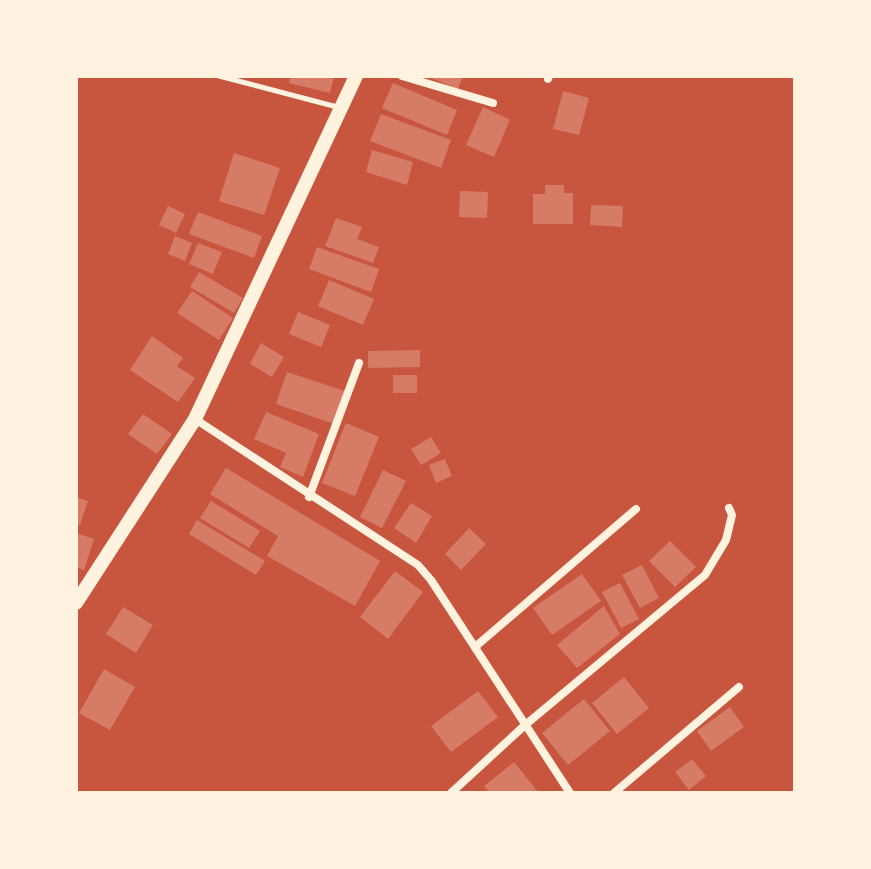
<svg xmlns="http://www.w3.org/2000/svg" width="871" height="869" font-family="Georgia,serif">
  <style>
    .building { fill: #d67c66 }
    .lines { fill: none; stroke-linecap: round; stroke-linejoin: round }
    .service { stroke: #fff3e0; stroke-width: 5 }
    .minor { stroke: #fff3e0; stroke-width: 8 }
    .secondary { stroke: #fff3e0; stroke-width: 14 }
  </style>
  <rect width="100%" height="100%" fill="#c8553d"/>
  <g class="building">
    <path d="M291 76H334L330 93 289 83Z"/>
    <path d="M426 76H463L458 89Z"/>
    <path d="M393 83 457 110 447 135 382 108Z"/>
    <path d="M563 91 589 98 579 135 553 129Z"/>
    <path d="M483 107 510 120 494 157 466 145Z"/>
    <path d="M381 114 451 140 441 168 370 141Z"/>
    <path d="M372 150 413 162 407 185 366 172Z"/>
    <path d="M234 153 280 168 264 215 219 201Z"/>
    <path d="M545 185H564V193H573V224H533V194H545Z"/>
    <path d="M460 191 488 192 487 218 459 217Z"/>
    <path d="M591 205 623 206 622 227 590 225Z"/>
    <path d="M168 206 185 214 176 233 159 225Z"/>
    <path d="M198 212 262 236 254 258 189 234Z"/>
    <path d="M336 218 362 227 357 239 379 247 373 263 325 246Z"/>
    <path d="M175 236 192 243 185 261 168 254Z"/>
    <path d="M198 243 222 252 213 274 189 264Z"/>
    <path d="M317 247 379 269 371 292 309 269Z"/>
    <path d="M199 272 243 298 234 313 190 287Z"/>
    <path d="M329 280 374 299 363 325 318 306Z"/>
    <path d="M192 291 233 318 219 340 177 313Z"/>
    <path d="M298 312 330 325 321 347 289 334Z"/>
    <path d="M152 336 183 358 177 366 195 378 178 402 130 370Z"/>
    <path d="M261 343 284 357 272 377 250 364Z"/>
    <path d="M420 350V367L368 368V351Z"/>
    <path d="M287 372 351 393 340 426 276 404Z"/>
    <rect x="393" y="375" width="24" height="18"/>
    <path d="M266 412 319 434 303 477 280 467 286 453 254 439Z"/>
    <path d="M143 414 172 434 157 454 128 434Z"/>
    <path d="M346 423 379 437 355 496 322 483Z"/>
    <path d="M431 437 441 453 421 465 411 449Z"/>
    <path d="M445 459 452 476 436 483 429 465Z"/>
    <path d="M226 468 380 561 355 606 267 556 278 536 210 494Z"/>
    <path d="M383 470 406 481 382 528 360 517Z"/>
    <path d="M76 497 88 501 80 525 76 524Z"/>
    <path d="M211 501 260 531 249 548 200 518Z"/>
    <path d="M411 503 432 516 416 543 394 528Z"/>
    <path d="M197 520 265 561 256 575 189 534Z"/>
    <path d="M469 528 486 544 461 570 445 554Z"/>
    <path d="M76 533 94 539 84 570 76 567Z"/>
    <path d="M670 541 696 567 675 587 649 561Z"/>
    <path d="M642 565 659 598 640 608 622 575Z"/>
    <path d="M395 571 423 592 388 639 360 617Z"/>
    <path d="M582 574 601 601 552 635 533 608Z"/>
    <path d="M620 583 639 619 621 628 602 592Z"/>
    <path d="M604 606 620 634 577 668 557 645Z"/>
    <path d="M123 607 153 625 136 653 106 634Z"/>
    <path d="M104 669 135 687 110 730 79 713Z"/>
    <path d="M624 677 649 708 617 734 592 703Z"/>
    <path d="M478 691 498 717 451 752 431 726Z"/>
    <path d="M584 699 610 731 568 765 542 733Z"/>
    <path d="M730 707 744 727 711 751 697 731Z"/>
    <path d="M692 759 706 776 689 790 675 772Z"/>
    <path d="M514 762 539 793H490L484 786Z"/>
  </g>
  <g class="lines">
    <path class="service" d="M219 76 341 108"/>
    <g class="minor">
      <path d="M402 76 493 103"/>
      <path d="M548 79 549 76"/>
      <path d="M195 419 418 565 431 580 570 793"/>
      <path d="M309 497 359 363"/>
      <path d="M475 647 636 509"/>
      <path d="M451 793 524 726 705 575 726 540 732 515 729 508"/>
      <path d="M614 793 739 687"/>
    </g>
    <path class="secondary" d="M76 603 195 419 356 76"/>
  </g>
  <rect width="871" height="869" fill="none" stroke="#fff3e0" stroke-width="156"/>
</svg>
